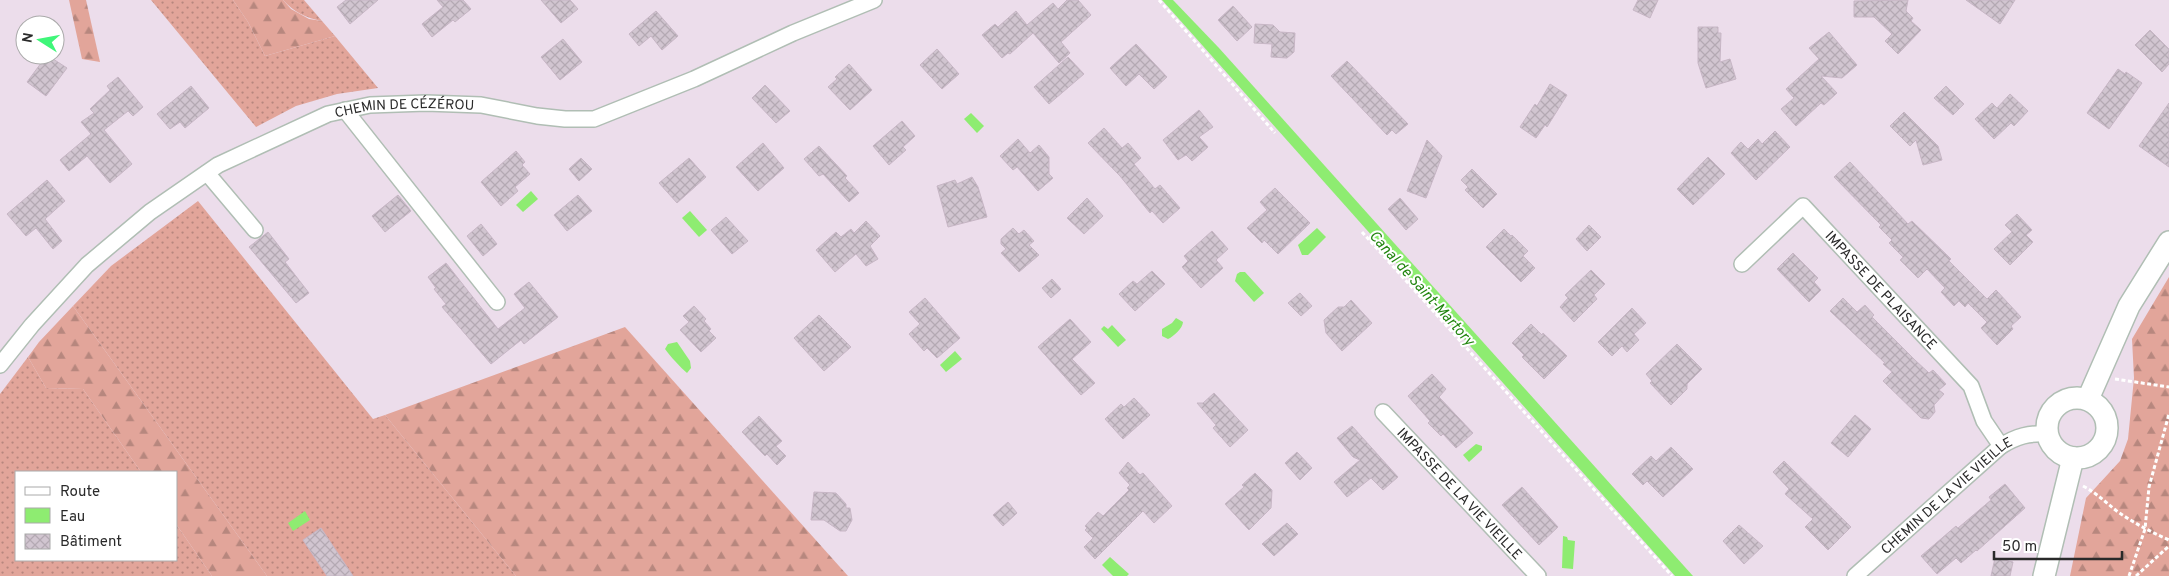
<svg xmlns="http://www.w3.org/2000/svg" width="2169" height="576" font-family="Overpass,sans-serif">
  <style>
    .grass { fill: url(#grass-dots) }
    .forest { fill: url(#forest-firs) }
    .water { fill: #8eec71 }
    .building { fill: url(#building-cross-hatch); stroke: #c7b6c5 }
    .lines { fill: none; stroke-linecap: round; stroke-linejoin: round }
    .minor-casing { stroke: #b0beb4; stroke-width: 18 }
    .secondary-casing { stroke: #b0beb4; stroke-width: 24 }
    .path { stroke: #fff; stroke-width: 3; stroke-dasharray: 4 2.5; stroke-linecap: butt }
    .minor { stroke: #fff; stroke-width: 15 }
    .secondary { stroke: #fff; stroke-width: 21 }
    .labels { text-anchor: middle; stroke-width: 4; stroke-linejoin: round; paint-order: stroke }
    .street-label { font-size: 14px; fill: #2a2a2a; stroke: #fff }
    .water-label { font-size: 15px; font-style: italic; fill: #228510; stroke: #fff }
  </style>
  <defs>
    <pattern id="grass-dots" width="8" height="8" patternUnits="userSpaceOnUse" patternTransform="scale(1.25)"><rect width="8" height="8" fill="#e2a59a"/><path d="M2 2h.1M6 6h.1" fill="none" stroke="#b7877e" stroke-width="1.8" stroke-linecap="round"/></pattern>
    <pattern id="forest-firs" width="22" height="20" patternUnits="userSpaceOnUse" patternTransform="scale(1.25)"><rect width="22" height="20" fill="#e2a59a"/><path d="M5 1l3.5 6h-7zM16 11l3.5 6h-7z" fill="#b7877e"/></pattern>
    <pattern id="building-cross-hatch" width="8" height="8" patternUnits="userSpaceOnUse" patternTransform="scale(1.25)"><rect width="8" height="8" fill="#d1c5d0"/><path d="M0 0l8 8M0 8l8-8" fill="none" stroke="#b4a9b3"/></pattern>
  </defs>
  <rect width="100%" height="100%" fill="#ecddeb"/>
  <g class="grass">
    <path d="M151 0H233L248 22 265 56 335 36 378 88 337 94 296 106 256 127Z"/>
    <path d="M283 0H304L322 21C306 18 294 12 283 0Z"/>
    <path d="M198 201 373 419 385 415 516 576H267L73 306 111 266Z"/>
    <path d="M28 357 46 388 83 389 141 472H16V560H176V524L212 576H0V394Z"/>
  </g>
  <g class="forest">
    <path d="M69 0H86L100 62 82 59Z"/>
    <path d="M233 0H283L291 9 309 19 322 21 335 36 265 56 248 22Z"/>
    <path d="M2169 277V576H2070L2086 498 2120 461 2128 439 2134 378 2132 339Z"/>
    <path d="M73 306 267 576H212L176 524V472H141L83 389 46 388 28 357 39 342Z"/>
    <path d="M625 327 848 576H516L385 415Z"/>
  </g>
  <g class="water">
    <path d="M1162 0H1173L1219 48 1693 576H1675Z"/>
    <path d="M971 113 984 126 977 133 964 119Z"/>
    <path d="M531 191 538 199 523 212 516 205Z"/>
    <path d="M690 211 707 230 699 237 682 218Z"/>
    <path d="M1317 228 1326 237 1308 255H1302L1298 245Z"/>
    <path d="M1240 272H1245L1264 293 1254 302 1235 281 1237 274Z"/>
    <path d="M1176 318 1183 322C1183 328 1173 337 1168 339L1162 336V329L1172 323Z"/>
    <path d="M1112 325 1126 340 1118 347 1101 329 1104 326 1108 329Z"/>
    <path d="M677 342 690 361 691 368 687 373C682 369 669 355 665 349L668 344Z"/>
    <path d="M955 351 962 359 946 372 940 365Z"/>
    <path d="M1476 444 1482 446V450L1469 462 1463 455Z"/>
    <path d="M305 511 310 520 293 531 288 523Z"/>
    <path d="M1563 536 1567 537 1568 540 1575 541 1573 569 1562 568Z"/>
    <path d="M1110 557 1129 574 1127 576H1113L1102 565Z"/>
  </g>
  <g class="building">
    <path d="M346 0H378L350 24 337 7Z"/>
    <path d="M437 0H463L471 9 455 22 453 20 432 37 422 24 443 7Z"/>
    <path d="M541 0H570L578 9 561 23Z"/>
    <path d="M1067 0H1078L1091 15 1061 42 1070 53 1059 63 1033 33 1010 54 1008 53 1002 58 982 35 995 24 998 27 1016 11 1027 25 1053 3 1058 9Z"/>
    <path d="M1638 0H1658L1650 18 1633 10Z"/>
    <path d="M1908 0 1906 11 1913 18 1911 21 1921 30 1898 54 1885 41 1892 34 1874 17H1854V1Z"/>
    <path d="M1966 0H2015L2000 24Z"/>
    <path d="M1233 6 1252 27 1237 41 1218 20Z"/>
    <path d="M656 11 678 36 662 50 651 36 639 46 629 34Z"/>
    <path d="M1255 24 1273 25 1280 32 1295 33 1294 52 1287 58 1271 57 1272 44 1254 43Z"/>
    <path d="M1698 27H1718V33H1721L1720 62 1730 59 1736 79 1706 88 1698 63Z"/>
    <path d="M2150 30 2169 49V64L2162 72 2135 45Z"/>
    <path d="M1829 32 1857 65 1842 78 1821 76 1837 93 1824 105 1821 103 1796 126 1781 109 1794 98 1786 89 1819 59 1809 48Z"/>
    <path d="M563 39 582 62 560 80 541 57Z"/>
    <path d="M1136 44 1167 77 1154 89 1139 74 1126 86 1110 68Z"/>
    <path d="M937 49 959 74 942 89 920 65Z"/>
    <path d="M47 55 67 68 46 96 27 82Z"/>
    <path d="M1068 57 1084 74 1049 104 1034 87Z"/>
    <path d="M1347 61 1408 124 1396 134 1392 130 1387 135 1331 76Z"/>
    <path d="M849 64 872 90 850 110 828 87 837 79 835 77Z"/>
    <path d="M2118 69 2125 74 2126 72 2142 83 2109 129 2087 113Z"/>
    <path d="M118 77 143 107 133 116 128 111 104 130 132 164 110 183 87 156 69 171 60 160 91 134 81 122 94 113 90 109 110 90 107 86Z"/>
    <path d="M1550 84 1567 95 1547 127 1545 125 1536 138 1520 127 1535 104 1537 106Z"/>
    <path d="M765 85 790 111 776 123 752 98Z"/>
    <path d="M191 86 209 108 185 128 180 122 170 129 157 114Z"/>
    <path d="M1946 86 1964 104 1953 115 1934 98Z"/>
    <path d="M2010 94 2028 111 2014 126 2011 123 1994 139 1975 119 1992 103 1997 108Z"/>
    <path d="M2169 103V167L2139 146Z"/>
    <path d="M1199 110 1213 127 1199 137 1208 147 1192 161 1186 155 1178 160 1163 140Z"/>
    <path d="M1904 112 1938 146 1942 160 1923 165 1916 140 1910 146 1890 126Z"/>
    <path d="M902 121 915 136 903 147 906 150 889 165 873 146Z"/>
    <path d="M1104 128 1122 148 1128 143 1141 158 1134 164 1155 189 1160 185 1180 208 1163 223 1152 211 1150 213 1120 176 1088 143Z"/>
    <path d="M1775 131 1790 147 1756 180 1731 153 1741 142 1748 149 1758 139 1762 144Z"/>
    <path d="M1018 139 1030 153 1039 145 1049 157V174L1053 178 1038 191 1017 167 1013 170 1000 156Z"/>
    <path d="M1427 140 1442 156 1426 198 1407 191Z"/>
    <path d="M763 143 784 168 758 191 736 167Z"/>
    <path d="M819 146 847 176 845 178 859 193 849 202 823 174 819 176 804 159Z"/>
    <path d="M516 151 525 162 522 165 530 174 515 187 518 191 501 206 481 182Z"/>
    <path d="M1708 157 1725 174 1693 205 1677 189Z"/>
    <path d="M581 158 592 169 579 181 569 169Z"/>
    <path d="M689 158 706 177 677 203 659 183Z"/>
    <path d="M1850 162 1908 224 1912 221 1951 259 1949 261 1987 299 1996 290 2021 317 2011 326 2013 329 1997 345 1981 328 1987 322 1968 303 1965 307 1959 301 1954 306 1941 292 1945 288 1927 269 1918 278 1900 260 1903 257 1889 243 1892 240 1879 227 1881 225 1834 177Z"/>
    <path d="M1472 169 1497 194 1483 208 1465 190 1468 187 1461 180Z"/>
    <path d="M972 177 978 187 987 217 948 227 937 186 955 180 957 184Z"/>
    <path d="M47 180 65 201 45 219 62 241 53 249 36 228 26 236 7 214Z"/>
    <path d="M1275 188 1310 223 1278 254 1264 240 1262 243 1247 228 1267 210 1260 202Z"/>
    <path d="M398 195 411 211 385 232 372 216Z"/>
    <path d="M578 195 592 211 567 231 554 215Z"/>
    <path d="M1087 198 1103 216 1084 234 1067 218Z"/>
    <path d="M1400 198 1418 219 1406 230 1388 209Z"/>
    <path d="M2017 214 2032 230 2026 235 2033 242 2010 265 1994 249 2012 232 2005 225Z"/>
    <path d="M726 217 748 241 732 254 711 230Z"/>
    <path d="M866 221 880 236 870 246 878 259 866 266 856 254 835 272 816 250 836 232 841 237 851 229 854 233Z"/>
    <path d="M481 224 497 244 483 256 467 236Z"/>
    <path d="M1589 225 1601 237 1587 251 1576 239Z"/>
    <path d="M1013 228 1019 234 1024 230 1034 241 1029 245 1039 255 1019 272 1001 253 1006 249 1001 244V239Z"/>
    <path d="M1504 229 1511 236 1512 235 1528 251 1523 256 1535 268 1521 282 1486 247Z"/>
    <path d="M1212 231 1228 249 1216 260 1223 268 1201 288 1182 267 1188 261 1184 256Z"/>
    <path d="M268 232 289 259 285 262 309 293 296 303 249 247Z"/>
    <path d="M1793 253 1818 278 1814 282 1821 290 1809 302 1777 269Z"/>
    <path d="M446 263 498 329 525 308 514 294 529 282 558 317 524 344 521 340 491 364 442 307 446 304 434 289 436 288 428 277Z"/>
    <path d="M1591 270 1605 284 1594 295 1597 299 1574 322 1560 307 1568 298 1565 295Z"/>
    <path d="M1152 271 1165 284 1135 311 1119 294 1133 281 1137 284Z"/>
    <path d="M1052 279 1061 289 1051 298 1042 288Z"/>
    <path d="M1300 293 1312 306 1301 316 1288 303Z"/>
    <path d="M925 298 960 338 937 358 927 348 924 351 909 334 920 324 909 312Z"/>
    <path d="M1843 298 1857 312 1865 305 1874 315 1872 317 1915 360 1929 373 1933 370 1946 384 1939 390 1944 394 1934 405 1935 412 1929 419 1921 418 1883 381 1892 372 1883 364 1885 363 1830 311Z"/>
    <path d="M1351 300 1372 323 1342 351 1326 333 1324 320 1338 307H1344Z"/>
    <path d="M694 306 706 319 704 321 711 329 709 331 716 338 701 352 680 330 689 322 683 316Z"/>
    <path d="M1632 308 1646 323 1634 334 1639 340 1627 352 1622 346 1612 356 1598 342Z"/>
    <path d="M819 315 851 347 824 371 794 338Z"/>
    <path d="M1070 319 1091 342 1072 359 1095 383 1081 395 1038 347Z"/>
    <path d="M1531 324 1542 335 1543 333 1567 356 1544 379 1522 357 1524 355 1512 343Z"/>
    <path d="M1677 344 1702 369 1687 384V389L1671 405 1650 383 1652 381 1646 374Z"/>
    <path d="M1432 374 1446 389 1439 397 1473 433 1456 448 1443 434 1441 436 1428 423 1430 421 1408 396Z"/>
    <path d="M1214 393 1248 430 1230 447 1213 428 1216 425 1197 403H1203Z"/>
    <path d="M1134 398 1150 415 1123 439 1105 419 1121 404 1124 407Z"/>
    <path d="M1855 415 1871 429 1848 457 1831 443Z"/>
    <path d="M759 416 782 441 776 446 786 456 777 465 767 454 765 456 742 432Z"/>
    <path d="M1352 426 1398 477 1383 490 1371 478 1347 497 1334 482 1360 460 1353 457 1337 438Z"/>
    <path d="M1671 447 1693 469 1663 497 1647 481 1643 485 1632 474 1651 456 1656 461Z"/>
    <path d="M1297 452 1312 468 1300 480 1285 463Z"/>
    <path d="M1784 461 1851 527 1828 550 1805 527 1813 519 1785 494 1789 489 1773 472Z"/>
    <path d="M1128 462 1140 475 1143 473 1172 506 1154 523 1143 511 1095 559 1084 547 1093 538 1085 530 1087 528 1085 526 1098 512 1103 516 1129 490 1127 488 1130 485 1119 473Z"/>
    <path d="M1255 473 1272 490 1271 508 1249 530 1225 504 1244 487 1242 485Z"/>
    <path d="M2005 484 2025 508 1977 551 1976 550 1961 563 1956 558 1937 574 1921 556 1956 526 1958 528 1991 500 1989 497Z"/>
    <path d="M1522 487 1558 527 1539 545 1502 505Z"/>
    <path d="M814 492 836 493 846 504V508H850L852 520 846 531H840L824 520H811Z"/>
    <path d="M1008 502 1017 513 1003 526 993 515Z"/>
    <path d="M1287 523 1298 534 1274 556 1262 544Z"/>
    <path d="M1739 525 1763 546 1744 564 1723 541Z"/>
    <path d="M321 528 353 576H327L303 540Z"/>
    <path d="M1995 558 2013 562 2010 576H1991Z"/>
  </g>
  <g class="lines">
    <g class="minor-casing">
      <g id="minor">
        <path d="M345 110 497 302"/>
        <path d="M207 173 255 230"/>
        <path id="s1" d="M1742 264 1803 206 1971 386 1984 421 2001 446"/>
        <path id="s2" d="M0 365 32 325 87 265 150 212 218 165 328 114 370 105 426 103 481 105 537 116 565 119H594L694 79 793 33 874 0"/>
        <path id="s3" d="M1383 412 1538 576"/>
        <path id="s4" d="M1855 576 2001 446C2017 436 2029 433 2047 434"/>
      </g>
    </g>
    <g class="secondary-casing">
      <g id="secondary">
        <circle cx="2077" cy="428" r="30"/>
        <path d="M2088 399 2129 306 2169 242"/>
        <path d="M2044 576 2073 458"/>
      </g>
    </g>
    <g class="path">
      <path d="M1159 0 1275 133"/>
      <path d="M1362 232 1672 576"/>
      <path d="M2115 379 2169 387"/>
      <path d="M2083 486C2098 494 2105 502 2118 512 2134 523 2151 532 2169 540"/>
      <path d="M2129 576 2145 529 2149 487 2169 414"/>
      <path d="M2136 576 2169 546"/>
    </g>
    <use href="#minor" class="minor"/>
    <use href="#secondary" class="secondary"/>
  </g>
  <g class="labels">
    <g class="street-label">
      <text dy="5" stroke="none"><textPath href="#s2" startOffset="496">CHEMIN DE CÉZÉROU</textPath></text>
      <text dy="5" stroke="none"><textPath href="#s1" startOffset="199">IMPASSE DE PLAISANCE</textPath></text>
      <text dy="5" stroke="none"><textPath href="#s3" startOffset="112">IMPASSE DE LA VIE VIEILLE</textPath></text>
      <text dy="5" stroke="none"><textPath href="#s4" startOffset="122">CHEMIN DE LA VIE VIEILLE</textPath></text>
    </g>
    <g class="water-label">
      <text transform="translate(1422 288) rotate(48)" y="5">Canal de Saint-Martory</text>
    </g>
  </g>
  <rect x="15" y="471" width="162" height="90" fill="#ffffff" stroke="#aaaaaa"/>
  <rect x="25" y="487" width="25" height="8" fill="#ffffff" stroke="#aaaaaa"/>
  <text x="60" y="496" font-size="15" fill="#2a2a2a">Route</text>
  <rect x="25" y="508" width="25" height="15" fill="#8eec71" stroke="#aaaaaa"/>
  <text x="60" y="521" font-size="15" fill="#2a2a2a">Eau</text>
  <rect x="25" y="534" width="25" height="15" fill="url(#building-cross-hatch)" stroke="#aaaaaa"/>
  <text x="60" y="546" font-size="15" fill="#2a2a2a">Bâtiment</text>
  <g transform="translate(40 40) rotate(281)"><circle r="24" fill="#ffffff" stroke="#aaaaaa"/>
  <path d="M0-4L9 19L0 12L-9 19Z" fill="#3ff679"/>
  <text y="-8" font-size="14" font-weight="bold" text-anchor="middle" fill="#2a2a2a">N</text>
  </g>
  <path d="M1994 551v8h128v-8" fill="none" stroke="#2a2a2a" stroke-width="2.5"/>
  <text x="2002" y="551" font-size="15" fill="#2a2a2a" stroke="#ffffff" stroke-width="4" paint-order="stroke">50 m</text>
</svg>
